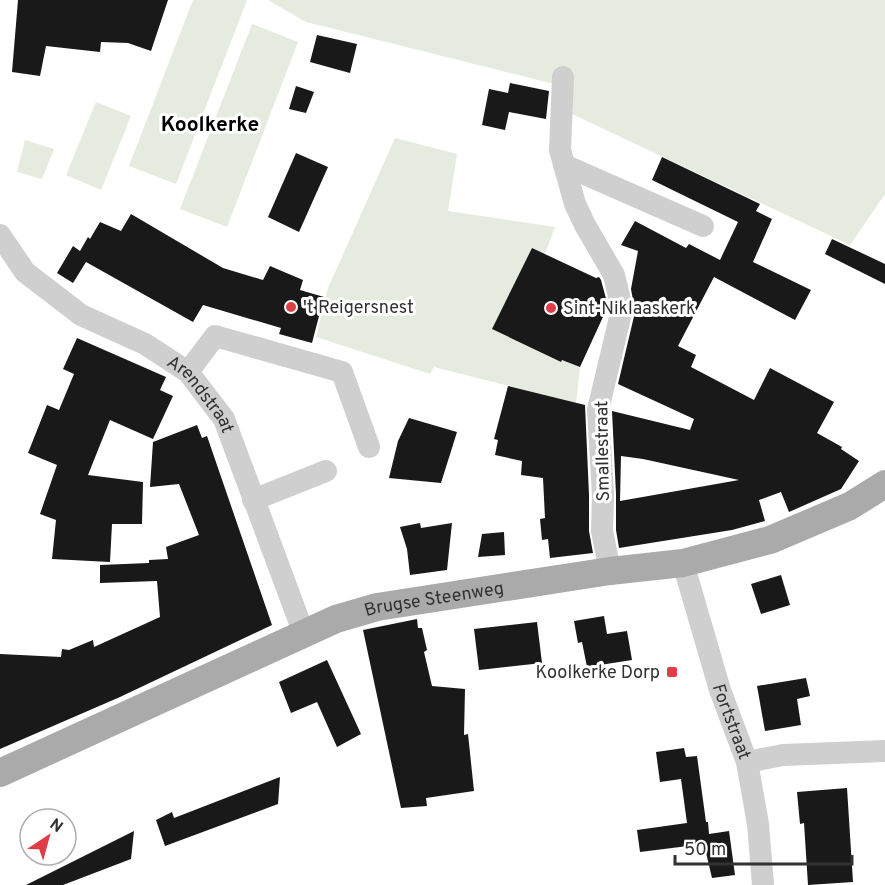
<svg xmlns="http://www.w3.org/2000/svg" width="885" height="885" font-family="Overpass,sans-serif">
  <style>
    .green { fill: #e5ebde }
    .building { fill: #191919; fill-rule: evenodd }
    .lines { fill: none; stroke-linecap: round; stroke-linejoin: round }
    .minor { stroke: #cfcfcf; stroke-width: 22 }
    .major { stroke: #aaa; stroke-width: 28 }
    .poi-dot { fill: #df3e46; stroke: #fff; stroke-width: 2 }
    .labels { text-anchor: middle; stroke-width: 6; stroke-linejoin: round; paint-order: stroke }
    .poi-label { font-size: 18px; fill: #323232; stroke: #fff; text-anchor: start }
    .street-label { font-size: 18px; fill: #323232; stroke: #fff }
    .quarter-label { font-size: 21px; font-weight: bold; fill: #000; stroke: #fff }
  </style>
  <rect width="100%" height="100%" fill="#fff"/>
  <g class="green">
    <path d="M193 0H247L176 184 129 166Z"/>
    <path d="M268 0H885V194L850 245 574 115 560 112 562 86 306 22Z"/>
    <path d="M252 24 298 42 227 227 180 209Z"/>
    <path d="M96 102 131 116 101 190 66 175Z"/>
    <path d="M395 138 457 154 448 211 555 227 545 254 532 249 492 329 560 362 565 360 580 367 576 403 434 367 430 374 316 337 328 288Z"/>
    <path d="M25 140 54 149 42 179 17 172Z"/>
  </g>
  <g class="building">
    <path d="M18 0H168L151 51 128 43 101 42 100 52 46 46 40 76 12 72Z"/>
    <path d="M317 35 357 44 350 73 310 62Z"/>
    <path d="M510 83 549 91 546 119 509 112 505 130 482 125 489 89 508 93Z"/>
    <path d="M296 86 314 92 306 113 289 109Z"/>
    <path d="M296 153 328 167 299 232 268 217Z"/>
    <path d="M662 157 760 204 756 211 772 219 753 262 811 290 795 320 714 277 678 346 696 355 691 367 754 400 770 368 834 402 817 433 842 447 841 449 859 461 841 489 789 512 781 492 759 500 765 521 732 530 619 548 616 530V494L612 411 690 430 694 419 618 384 635 312 631 289 638 251 621 245 635 221 686 248 689 244 720 260 738 222 652 180ZM621 456 643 459 739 480 620 501Z"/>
    <path d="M131 214 223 268 263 280 270 266 303 280 300 290 324 297 312 343 279 334 281 328 203 305 193 322 86 262 73 283 57 273 73 246 80 251 88 237 90 239 100 222 121 231Z"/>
    <path d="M832 239 885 264V284L825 254Z"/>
    <path d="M532 248 596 278 599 277 601 280 608 306 580 367 562 360 561 362 492 329Z"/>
    <path d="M77 338 166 377 160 390 173 396 153 439 110 420 88 475 143 482 142 524H112L110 562 52 559 56 520 40 514 57 465 28 453 47 405 59 410 74 374 63 369Z"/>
    <path d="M508 386 585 405 589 495V531L593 553 550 558 548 539 542 540 540 519 545 518 543 478 521 475 522 461 495 455 498 440 494 439Z"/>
    <path d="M409 418 457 432 441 483 389 478 398 441Z"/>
    <path d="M197 425 202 438 207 436 272 625 120 697 0 749V654L61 657 62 649 69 650 93 640 94 647 160 617 157 581 100 583V565L149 563V560L168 559 166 547 199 535 179 484 150 487 153 442Z"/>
    <path d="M420 523 421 528 452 523 447 570 410 575 407 549 400 527Z"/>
    <path d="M504 532 505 555 478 557 482 534Z"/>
    <path d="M781 575 790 605 761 614 751 584Z"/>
    <path d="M604 616 607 634 627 631 632 660 587 667 582 642 578 643 574 621Z"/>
    <path d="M417 619 418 628H422L427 650 424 652 432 686 465 689 464 735 468 734 474 791 426 798 427 806 401 808 363 630Z"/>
    <path d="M537 622 542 663 479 670 474 629Z"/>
    <path d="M327 660 361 734 337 747 317 702 291 713 279 682Z"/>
    <path d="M806 678 810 696 797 699 801 725 765 731 757 686Z"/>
    <path d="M684 748 686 757 697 756 706 822H708L709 834 729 831 735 875 712 878 704 844 640 852 637 830 687 823 681 779 660 782 656 752Z"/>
    <path d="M280 777 278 804 165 846 156 820 172 812 174 818Z"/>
    <path d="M847 788 853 882 808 885 804 823 800 824 797 792Z"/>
    <path d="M134 831 131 859 63 885H26Z"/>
  </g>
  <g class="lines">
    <g class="minor">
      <path d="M563 77 560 150 575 204 585 225 614 275 622 309 598 410 603 495 602 531 610 571"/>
      <path d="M564 165 703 226"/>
      <path id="s1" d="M0 235 25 272 81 315 145 344 188 372 224 419 304 634"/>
      <path d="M188 372 215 336 342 372 369 447"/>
      <path d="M253 500 326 471"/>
      <path id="s2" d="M683 563 720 690 747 762 758 824 763 885"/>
      <path d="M747 762 783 755 885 751"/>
    </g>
    <path class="major" id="s3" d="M0 773 336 619 377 607 610 571 683 563 770 540 850 506 885 484"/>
  </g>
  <g class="poi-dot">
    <circle cx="291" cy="307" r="6"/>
    <circle cx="551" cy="308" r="6"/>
    <rect x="666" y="666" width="12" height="12" rx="3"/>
  </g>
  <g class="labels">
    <g class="poi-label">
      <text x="303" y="313">'t Reigersnest</text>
      <text x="563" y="314">Sint-Niklaaskerk</text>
      <text x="660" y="678" text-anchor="end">Koolkerke Dorp</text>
    </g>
    <g class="street-label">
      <text dy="6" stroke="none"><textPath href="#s1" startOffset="262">Arendstraat</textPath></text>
      <text transform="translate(602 451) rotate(-91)" y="6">Smallestraat</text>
      <text dy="6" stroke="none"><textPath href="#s3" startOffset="470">Brugse Steenweg</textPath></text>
      <text dy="6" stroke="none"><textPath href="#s2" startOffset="166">Fortstraat</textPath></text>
    </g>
    <g class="quarter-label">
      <text x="210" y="131">Koolkerke</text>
    </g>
  </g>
  <g transform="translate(48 837) rotate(36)"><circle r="28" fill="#ffffff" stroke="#adadad" stroke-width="1.5"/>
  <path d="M0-4.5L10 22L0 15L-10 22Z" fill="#df3e46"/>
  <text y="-9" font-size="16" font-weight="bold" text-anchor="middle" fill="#323232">N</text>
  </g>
  <path d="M675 855v9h177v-9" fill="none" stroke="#323232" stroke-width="3"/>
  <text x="684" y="855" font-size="18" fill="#323232" stroke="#ffffff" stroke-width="4.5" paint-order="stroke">50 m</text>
</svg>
